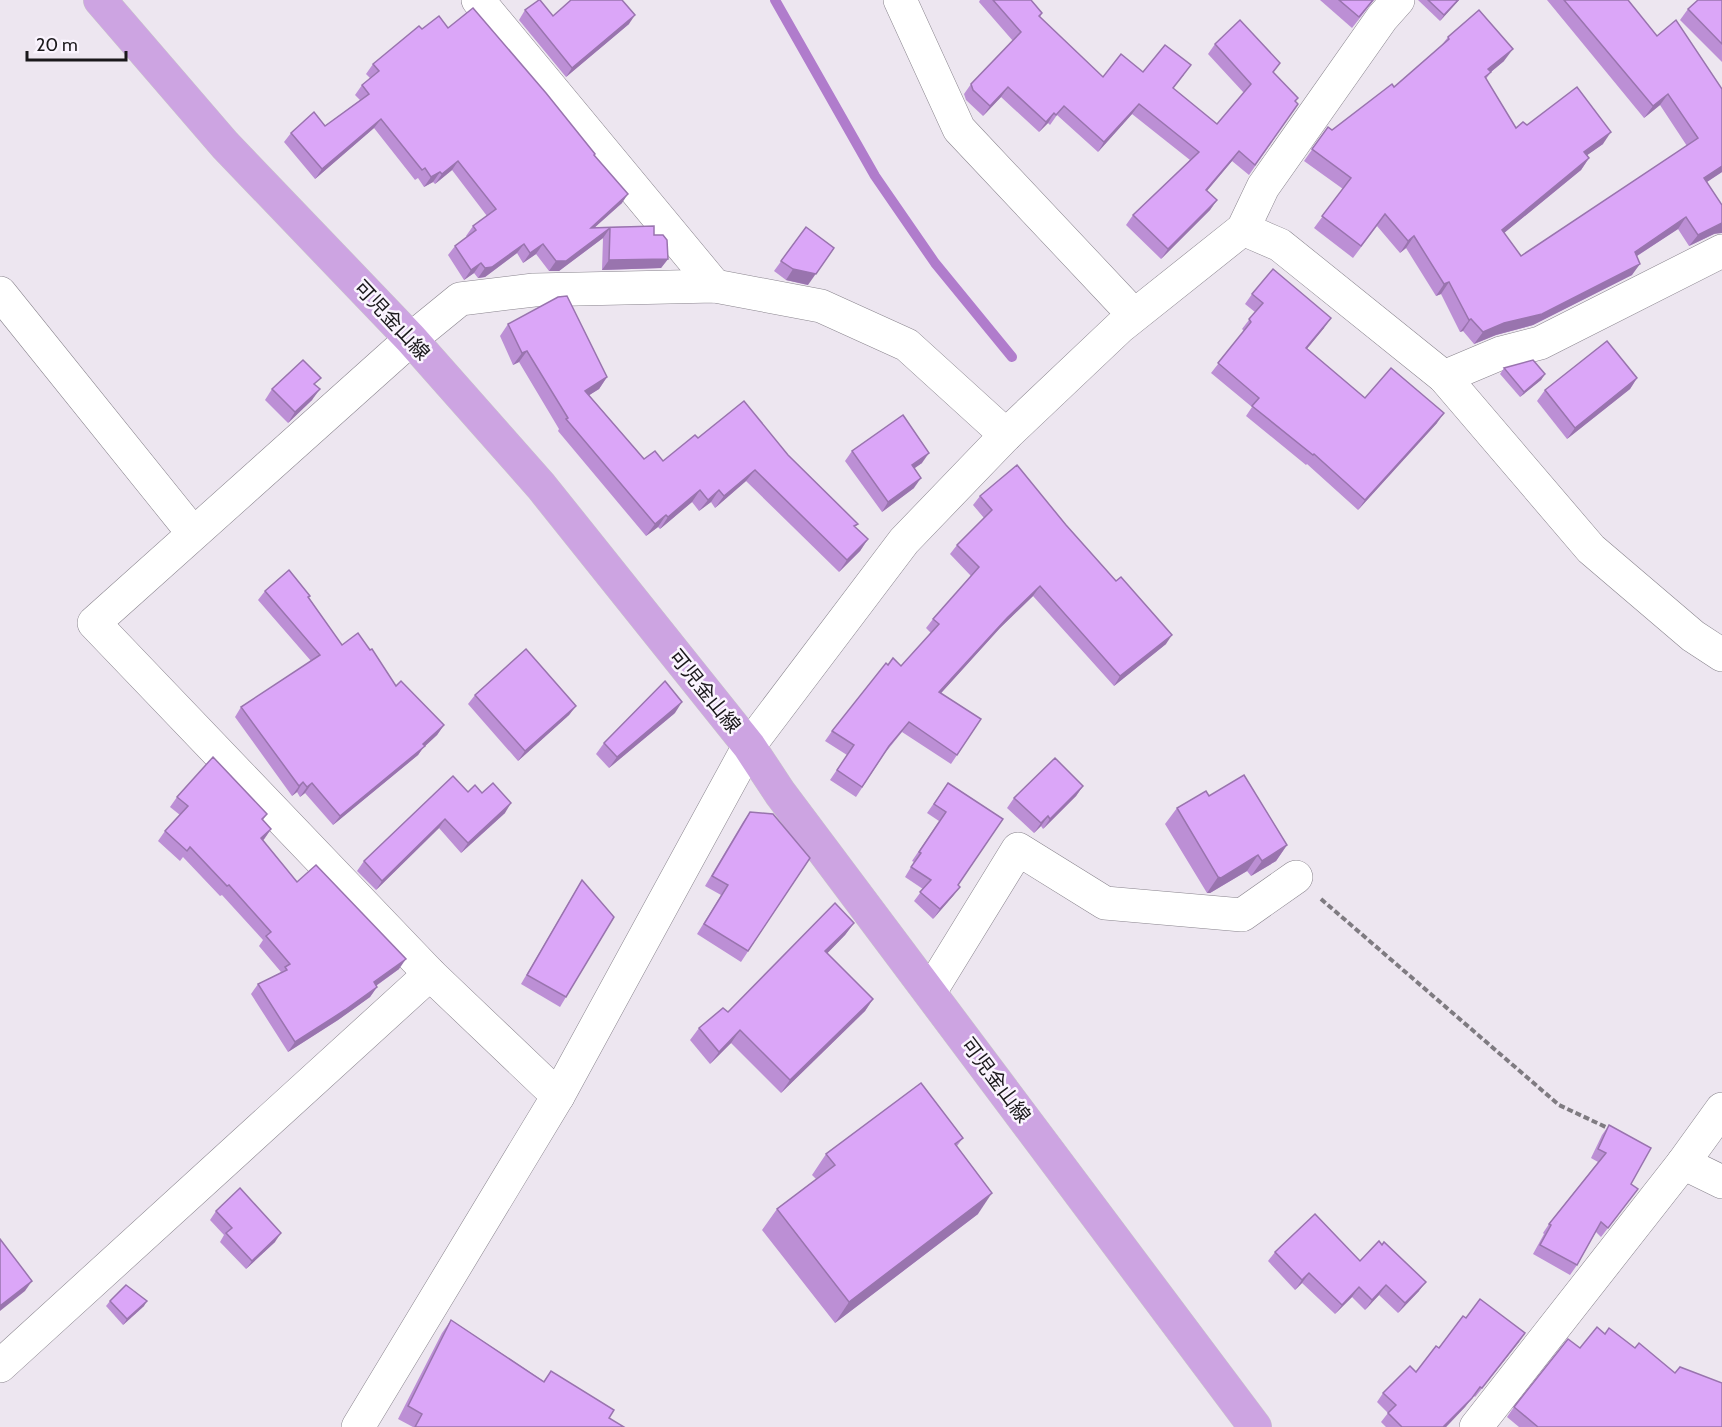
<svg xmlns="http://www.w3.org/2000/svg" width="1722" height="1427" font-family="Cabin,'Noto Sans JP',sans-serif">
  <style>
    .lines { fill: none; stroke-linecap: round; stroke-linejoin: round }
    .stream { stroke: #b07ccc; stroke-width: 10 }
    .minor-casing { stroke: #89848d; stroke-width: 34 }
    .major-casing { stroke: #c8c8c8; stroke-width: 34 }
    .path { stroke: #7f7b81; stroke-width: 4; stroke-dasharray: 6 3; stroke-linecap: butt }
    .minor { stroke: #fff; stroke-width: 33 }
    .major { stroke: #cda4e2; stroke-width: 33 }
    .wall { fill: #bc8fd5 }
    .shaded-wall { fill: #9974ae }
    .building { fill: #dba6f8; stroke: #9974ae; stroke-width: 1.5 }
    .labels { text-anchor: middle; stroke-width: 5; stroke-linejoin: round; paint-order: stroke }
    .street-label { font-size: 20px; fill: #1a181b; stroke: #faf4fe }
  </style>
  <rect width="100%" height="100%" fill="#ede6f0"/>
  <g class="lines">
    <path class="stream" d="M775 0 875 176 935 263 1012 357"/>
    <g class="minor-casing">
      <g id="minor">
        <path d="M478 0 715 286"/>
        <path d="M900 0 959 129 1134 315"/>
        <path d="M1243 229 1280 245 1444 377 1591 549 1693 636 1722 655"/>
        <path d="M0 293 193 533"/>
        <path d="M1444 377 1501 353 1540 343 1722 251"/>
        <path d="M930 992 1018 849 1105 903 1242 915 1296 877"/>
        <path d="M558 1096 430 974 94 623 411 339 460 299 534 290 715 286 821 306 907 345 1006 435"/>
        <path d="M1683 1163 1722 1182"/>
        <path d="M0 1366 430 974"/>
        <path d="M358 1427 558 1096 749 746 904 541 1006 435 1120 327 1243 229 1263 187 1382 18 1398 0"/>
        <path d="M1476 1427 1683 1163 1722 1109"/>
      </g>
    </g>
    <g class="major-casing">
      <path id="major" d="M100 0 225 145 411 339 541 486 749 746 780 793 1255 1427"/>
    </g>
    <path class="path" d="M1321 899 1559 1105 1612 1130"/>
    <use href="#minor" class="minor"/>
    <use href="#major" class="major"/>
  </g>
  <g class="wall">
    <path d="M980 0H1031L1042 13 1040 17 1103 77 1143 72 1184 75 1173 88 1217 124 1244 93 1208 54 1215 44 1273 72 1295 101 1298 104 1249 175 1232 161 1207 191 1217 200 1210 210 1161 259 1126 225 1133 215 1190 160 1132 114 1098 152 1057 115 1050 125 1048 123 1039 132 1001 97 983 116 966 100 964 94 971 84 1013 41 979 2Z"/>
    <path d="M1320 0H1374L1352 28Z"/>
    <path d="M1418 0H1459L1440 21Z"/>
    <path d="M1547 0H1628L1657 36 1722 89V172L1707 182 1714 234 1689 246 1678 229 1637 256 1632 275 1533 325 1496 335 1474 344 1463 331 1460 332 1441 294 1436 296 1406 248 1400 253 1377 226 1353 258 1314 228 1343 189 1304 161 1328 127 1332 130 1394 87 1441 46 1448 37 1504 61 1491 72 1486 79 1516 128 1527 125 1603 144 1587 155 1589 158 1581 170 1504 233 1521 256 1687 146 1660 105 1644 118Z"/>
    <path d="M1722 0V62L1680 20 1688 9Z"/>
    <path d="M525 10 553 16 629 24 566 77 519 20Z"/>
    <path d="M448 28 594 155 622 203 595 227 654 226V235L668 259 661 268 602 270 603 238 559 271H549L536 254 523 263 517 253 485 277 478 278 474 273 464 280 448 255 455 246 467 237 466 236 473 226 487 216 452 170 435 184 433 182 424 187 418 178 415 180 374 128 315 179 284 142 291 133 325 126 360 100 355 95 362 85 370 78 366 74 373 64 422 29Z"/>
    <path d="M806 227 808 285 786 280 774 271Z"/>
    <path d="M1252 294 1324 328 1307 349 1365 398 1437 423 1358 510 1307 464 1306 465 1246 416 1252 407 1211 373 1244 331 1242 329 1255 312 1245 304Z"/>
    <path d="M508 324 607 377 599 389 589 395 644 459 663 461 698 438 788 455 858 524 855 527 868 539 860 551 839 572 746 481 715 508 711 502 699 511 692 502 660 529 658 527 646 536 558 431 559 429 519 362 513 365 500 336Z"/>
    <path d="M1504 368 1545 374 1541 380 1520 397 1500 374Z"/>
    <path d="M1637 378 1630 389 1567 439 1537 401 1545 390Z"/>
    <path d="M316 386 312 400 288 423 265 400 272 389Z"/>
    <path d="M852 451 922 463 914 468V488L882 512 845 461Z"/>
    <path d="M980 496 1166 644 1114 686 1033 596 1000 628 941 693 957 755 951 764 902 732 885 753 856 797 830 780 847 755 825 741 832 731 888 665 901 666 931 633 926 628 933 619 971 576 950 554 957 545 984 518 973 505Z"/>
    <path d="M265 591 310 596 309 598 342 645 396 686 444 725 437 735 423 748 418 755 333 825 305 793 300 797 297 792 292 796 235 717 241 707 311 661 258 600Z"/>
    <path d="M475 695 576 706 569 715 518 761 468 704Z"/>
    <path d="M675 713 609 768 596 754 604 743Z"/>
    <path d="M948 783 958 885 960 887 953 896 933 919 914 901 923 889 905 877 914 862 912 861 939 821 927 813Z"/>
    <path d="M1083 786 1076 796 1043 829 1041 826 1034 833 1007 808 1014 798Z"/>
    <path d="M468 792 482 793 505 813 461 853 439 828 376 890 357 871 364 861Z"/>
    <path d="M1209 796 1287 845 1276 861 1251 876 1247 871 1210 893H1207L1165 824 1177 808Z"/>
    <path d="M177 797 267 814 263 820 271 829 263 841 297 882 399 969 376 986 377 987 370 997 338 1020 288 1052 251 994 258 984 281 972 259 946 263 940 222 895 220 896 183 857 180 861 158 841 165 831 180 815 170 807Z"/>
    <path d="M750 812 810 858 741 962 697 934 721 895 705 886 743 822Z"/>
    <path d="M582 880 566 997 560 1007 521 984 576 890Z"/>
    <path d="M854 923 845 935 827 953 873 999 865 1011 781 1093 731 1043 710 1064 690 1040 699 1028 728 1012Z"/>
    <path d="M1609 1125 1631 1184 1638 1189 1601 1237 1596 1232 1577 1265 1570 1275 1533 1254 1544 1234 1543 1233 1549 1224 1598 1162 1591 1158 1602 1135Z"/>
    <path d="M963 1138 957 1146 978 1214 835 1323 762 1230 777 1209 816 1179 812 1175 826 1154Z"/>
    <path d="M216 1211 275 1242 246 1269 220 1242 224 1235 210 1220Z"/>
    <path d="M1275 1252 1360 1261 1419 1291 1398 1313 1379 1295 1365 1310 1352 1297 1335 1314 1302 1283 1295 1290 1268 1261Z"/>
    <path d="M110 1301 144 1306 123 1325 106 1306Z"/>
    <path d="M1466 1318 1519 1342 1475 1397 1474 1396 1465 1407 1446 1427H1386L1381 1422 1388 1413 1377 1402 1383 1393 1416 1372Z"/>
    <path d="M451 1320 544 1381 551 1371 609 1418 624 1427H413L398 1419 442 1333Z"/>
    <path d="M1605 1334 1635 1348 1675 1373 1722 1427H1519L1507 1417 1514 1407 1580 1348Z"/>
  </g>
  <g class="shaded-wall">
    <path d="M1458 0H1459L1440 21 1444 15Z"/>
    <path d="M635 15 629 24 566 77 572 68Z"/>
    <path d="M1513 49 1504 61 1480 81 1488 69Z"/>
    <path d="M1008 87 1001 97 983 116 990 106Z"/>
    <path d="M1668 94 1660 105 1644 118 1653 106Z"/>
    <path d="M1139 104 1132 114 1098 152 1104 142Z"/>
    <path d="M1054 113 1048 123 1039 132 1046 122Z"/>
    <path d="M381 119 374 128 315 179 322 169Z"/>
    <path d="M1611 132 1603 144 1576 163 1584 152Z"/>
    <path d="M1239 151 1232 161 1199 200 1206 190Z"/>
    <path d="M1589 158 1581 170 1493 242 1502 230Z"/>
    <path d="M458 161 452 170 435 184 442 174Z"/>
    <path d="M1722 166V172L1696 189 1704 178Z"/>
    <path d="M440 172 433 182 424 187 431 177Z"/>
    <path d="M628 194 622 203 584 237 591 228Z"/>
    <path d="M1217 200 1210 210 1161 259 1168 249Z"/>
    <path d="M1686 217 1678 229 1626 263 1635 252Z"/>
    <path d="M1722 223V233L1714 234 1689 246 1698 235Z"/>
    <path d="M610 228 603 238 559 271H549L556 261Z"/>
    <path d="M1414 236 1406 248 1400 253 1408 241Z"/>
    <path d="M524 244 517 253 485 277 478 278 485 268Z"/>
    <path d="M543 244 536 254 523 263 530 253Z"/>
    <path d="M834 248 808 285 786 280 793 269Z"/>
    <path d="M668 259 661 268 602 270 609 260Z"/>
    <path d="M481 263 474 273 464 280 471 270Z"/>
    <path d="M1640 264 1632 275 1533 325 1496 335 1474 344 1483 332Z"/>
    <path d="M1449 282 1441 294 1436 296 1444 284Z"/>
    <path d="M1331 318 1324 328 1299 358 1306 348Z"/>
    <path d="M1471 319 1463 331 1460 332 1469 320Z"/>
    <path d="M527 351 519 362 513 365 522 353Z"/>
    <path d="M1545 374 1541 380 1520 397 1524 392Z"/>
    <path d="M607 377 599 389 577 403 585 391Z"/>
    <path d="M1637 378 1630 389 1567 439 1575 428Z"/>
    <path d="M320 389 312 400 288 423 295 412Z"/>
    <path d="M1444 413 1437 423 1358 510 1365 500Z"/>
    <path d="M929 453 922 463 905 475 912 465Z"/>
    <path d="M755 470 746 481 715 508 724 496Z"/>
    <path d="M921 478 914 488 882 512 888 502Z"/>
    <path d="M700 490 692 502 660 529 668 517Z"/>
    <path d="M719 490 711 502 699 511 708 500Z"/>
    <path d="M666 515 658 527 646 536 655 524Z"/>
    <path d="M868 539 860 551 839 572 847 560Z"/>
    <path d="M1040 586 1033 596 1000 628 933 702 939 692 1007 618Z"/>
    <path d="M1172 635 1166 644 1114 686 1120 676Z"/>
    <path d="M682 702 675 713 609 768 617 757Z"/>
    <path d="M576 706 569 715 518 761 525 751Z"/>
    <path d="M444 725 437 735 423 748 418 755 333 825 340 816Z"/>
    <path d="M303 782 297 792 292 796 299 786Z"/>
    <path d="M312 783 305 793 300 797 307 787Z"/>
    <path d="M1083 786 1076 796 1043 829 1050 819Z"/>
    <path d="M511 803 505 813 461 853 468 843Z"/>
    <path d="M1048 816 1041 826 1034 833 1041 823Z"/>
    <path d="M445 819 439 828 376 890 382 881Z"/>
    <path d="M271 829 264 839 254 848 261 838Z"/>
    <path d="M1287 845 1276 861 1251 876 1262 861Z"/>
    <path d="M1258 855 1247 871 1210 893H1207L1218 877Z"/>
    <path d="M960 887 953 896 933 919 940 909Z"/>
    <path d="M854 923 845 935 817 964 825 951Z"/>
    <path d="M406 959 399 969 367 992 374 982Z"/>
    <path d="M377 987 370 997 338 1020 288 1052 295 1042Z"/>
    <path d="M873 999 865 1011 781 1093 790 1080Z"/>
    <path d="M740 1030 731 1043 710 1064 719 1052Z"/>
    <path d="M992 1193 978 1214 835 1323 849 1302Z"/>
    <path d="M281 1233 275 1242 246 1269 252 1261Z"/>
    <path d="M1309 1273 1302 1283 1295 1290 1302 1280Z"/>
    <path d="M32 1281 25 1291 0 1311V1306Z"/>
    <path d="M1426 1282 1419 1291 1398 1313 1405 1303Z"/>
    <path d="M1386 1285 1379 1295 1365 1310 1372 1300Z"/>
    <path d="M1359 1287 1352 1297 1335 1314 1342 1305Z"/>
    <path d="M147 1301 144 1306 123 1325 127 1319Z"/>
    <path d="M1525 1333 1519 1342 1475 1397 1482 1388Z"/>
    <path d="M1480 1387 1465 1407 1446 1427H1443Z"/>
  </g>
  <g class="building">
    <path d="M539 0H540L553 16 571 0H622L635 15 572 68 525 10Z"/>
    <path d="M993 0H1031L1042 13 1039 16 1103 77 1121 54 1143 72 1165 45 1191 65 1173 88 1217 124 1251 84 1215 44 1240 20 1280 63 1273 72 1298 98 1295 101 1298 104 1255 165 1239 151 1206 190 1217 200 1168 249 1133 215 1199 152 1139 104 1104 142 1064 106 1056 115 1054 113 1046 122 1008 87 990 106 973 90 971 84 1021 32Z"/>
    <path d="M1339 0H1373L1359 17Z"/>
    <path d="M1428 0H1458L1444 15Z"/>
    <path d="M1564 0H1628L1657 36 1676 20 1722 89V166L1704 178 1722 205V223L1698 235 1686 217 1635 252 1640 264 1542 314 1504 323 1483 332 1471 319 1469 320 1449 282 1444 284 1414 236 1408 241 1385 214 1361 246 1322 216 1351 178 1312 149 1328 127 1332 130 1392 84 1394 87 1449 39 1448 37 1479 10 1513 49 1488 69 1491 72 1485 77 1516 128 1523 122 1527 125 1577 87 1611 132 1584 152 1589 158 1502 230 1521 256 1698 138 1668 94 1653 106Z"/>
    <path d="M1698 0H1722V44L1688 9Z"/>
    <path d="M473 8 546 93 595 154 594 155 628 194 591 228 654 226V235H663L667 240 668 259 609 260 610 228 566 261H556L543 244 530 253 524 244 492 267 485 268 481 263 471 270 455 246 476 230 473 226 496 209 458 161 442 174 440 172 431 177 425 168 422 170 381 119 322 169 291 133 314 112 325 126 369 94 362 85 379 71 373 64 419 26 422 29 439 16 448 28Z"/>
    <path d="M806 227 834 248 816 274 793 269 781 261Z"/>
    <path d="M1273 269 1331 318 1306 348 1365 398 1391 368 1444 413 1365 500 1314 454 1313 455 1252 406 1259 398 1218 363 1251 322 1249 319 1263 303 1252 294Z"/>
    <path d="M567 296 607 377 585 391 644 459 655 451 663 461 695 435 698 438 744 401 788 455 858 524 854 526 868 539 847 560 755 470 724 496 719 490 708 500 700 490 668 517 666 515 655 524 566 419 568 418 527 351 522 353 508 324 558 297Z"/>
    <path d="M1607 341 1637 378 1575 428 1545 390Z"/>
    <path d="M303 360 321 378 314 384 320 389 295 412 272 389Z"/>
    <path d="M1533 360 1545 374 1524 392 1504 368Z"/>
    <path d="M903 415 929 453 912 465 921 478 888 502 852 451Z"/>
    <path d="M1017 465 1066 525 1116 581 1121 577 1172 635 1120 676 1040 586 1007 618 939 692 981 719 957 755 909 722 889 746 862 787 837 770 854 745 832 731 886 663 888 665 893 658 901 666 939 624 933 619 979 567 957 545 992 510 980 496Z"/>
    <path d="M289 570 310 596 308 597 342 645 358 633 370 650 372 649 396 686 401 681 444 725 423 744 425 746 340 816 312 783 307 787 303 782 299 786 241 707 320 655 265 591Z"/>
    <path d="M526 649 576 706 525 751 475 695Z"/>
    <path d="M665 681 682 702 617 757 604 743Z"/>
    <path d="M213 757 267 814 262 819 271 829 261 838 297 882 316 865 406 959 374 982 377 987 345 1010 295 1042 258 984 287 970 285 967 290 964 266 936 271 932 229 885 227 886 190 847 187 851 165 831 188 806 177 797Z"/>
    <path d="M1055 758 1083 786 1050 819 1048 816 1041 823 1014 798Z"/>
    <path d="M1244 775 1287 845 1262 861 1258 855 1221 878 1218 877 1177 808 1206 791 1209 796Z"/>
    <path d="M453 776 468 792 475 785 482 793 493 783 511 803 468 843 445 819 382 881 364 861Z"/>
    <path d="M948 783 1003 819 958 885 960 887 940 909 920 892 931 880 911 867 921 853 919 852 946 812 934 804Z"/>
    <path d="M750 812 773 814 810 858 748 951 704 924 728 885 712 876Z"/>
    <path d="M582 880 614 917 566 997 527 975Z"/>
    <path d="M835 903 854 923 825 951 873 999 790 1080 740 1030 719 1052 699 1028 723 1008 728 1012Z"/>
    <path d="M921 1083 963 1138 955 1144 992 1193 849 1302 777 1209 835 1165 826 1154Z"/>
    <path d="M1609 1125 1651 1148 1631 1184 1638 1189 1608 1228 1601 1222 1577 1265 1540 1245 1551 1225 1549 1224 1606 1153 1598 1149Z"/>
    <path d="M240 1188 281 1233 252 1261 226 1233 232 1228 216 1211Z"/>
    <path d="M1315 1214 1360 1261 1379 1241 1382 1245 1384 1242 1426 1282 1405 1303 1386 1285 1372 1300 1359 1287 1342 1305 1309 1273 1302 1280 1275 1252Z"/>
    <path d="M0 1239 32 1281 0 1306Z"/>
    <path d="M126 1285 147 1301 127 1319 110 1301Z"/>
    <path d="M1480 1299 1525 1333 1482 1388 1480 1387 1472 1398 1443 1427H1402L1388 1413 1396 1405 1383 1393 1410 1366 1416 1372 1436 1346 1439 1348 1463 1316 1466 1318Z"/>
    <path d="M451 1320 544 1382 551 1371 614 1410 609 1418 624 1427H415L422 1414 408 1406Z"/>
    <path d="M1597 1327 1605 1334 1609 1328 1635 1348 1639 1343 1675 1373 1680 1367 1722 1383V1427H1538L1514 1407 1568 1339 1580 1348Z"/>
  </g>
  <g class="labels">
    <g class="street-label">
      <text transform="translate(392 320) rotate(47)" y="7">可児金山線</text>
      <text transform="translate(705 691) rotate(51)" y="7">可児金山線</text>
      <text transform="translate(996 1080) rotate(53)" y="7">可児金山線</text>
    </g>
  </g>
  <path d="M27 51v9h99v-9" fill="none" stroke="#1a181b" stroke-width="3"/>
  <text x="36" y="51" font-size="18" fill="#1a181b" stroke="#faf4fe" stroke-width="4.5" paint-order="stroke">20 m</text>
</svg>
